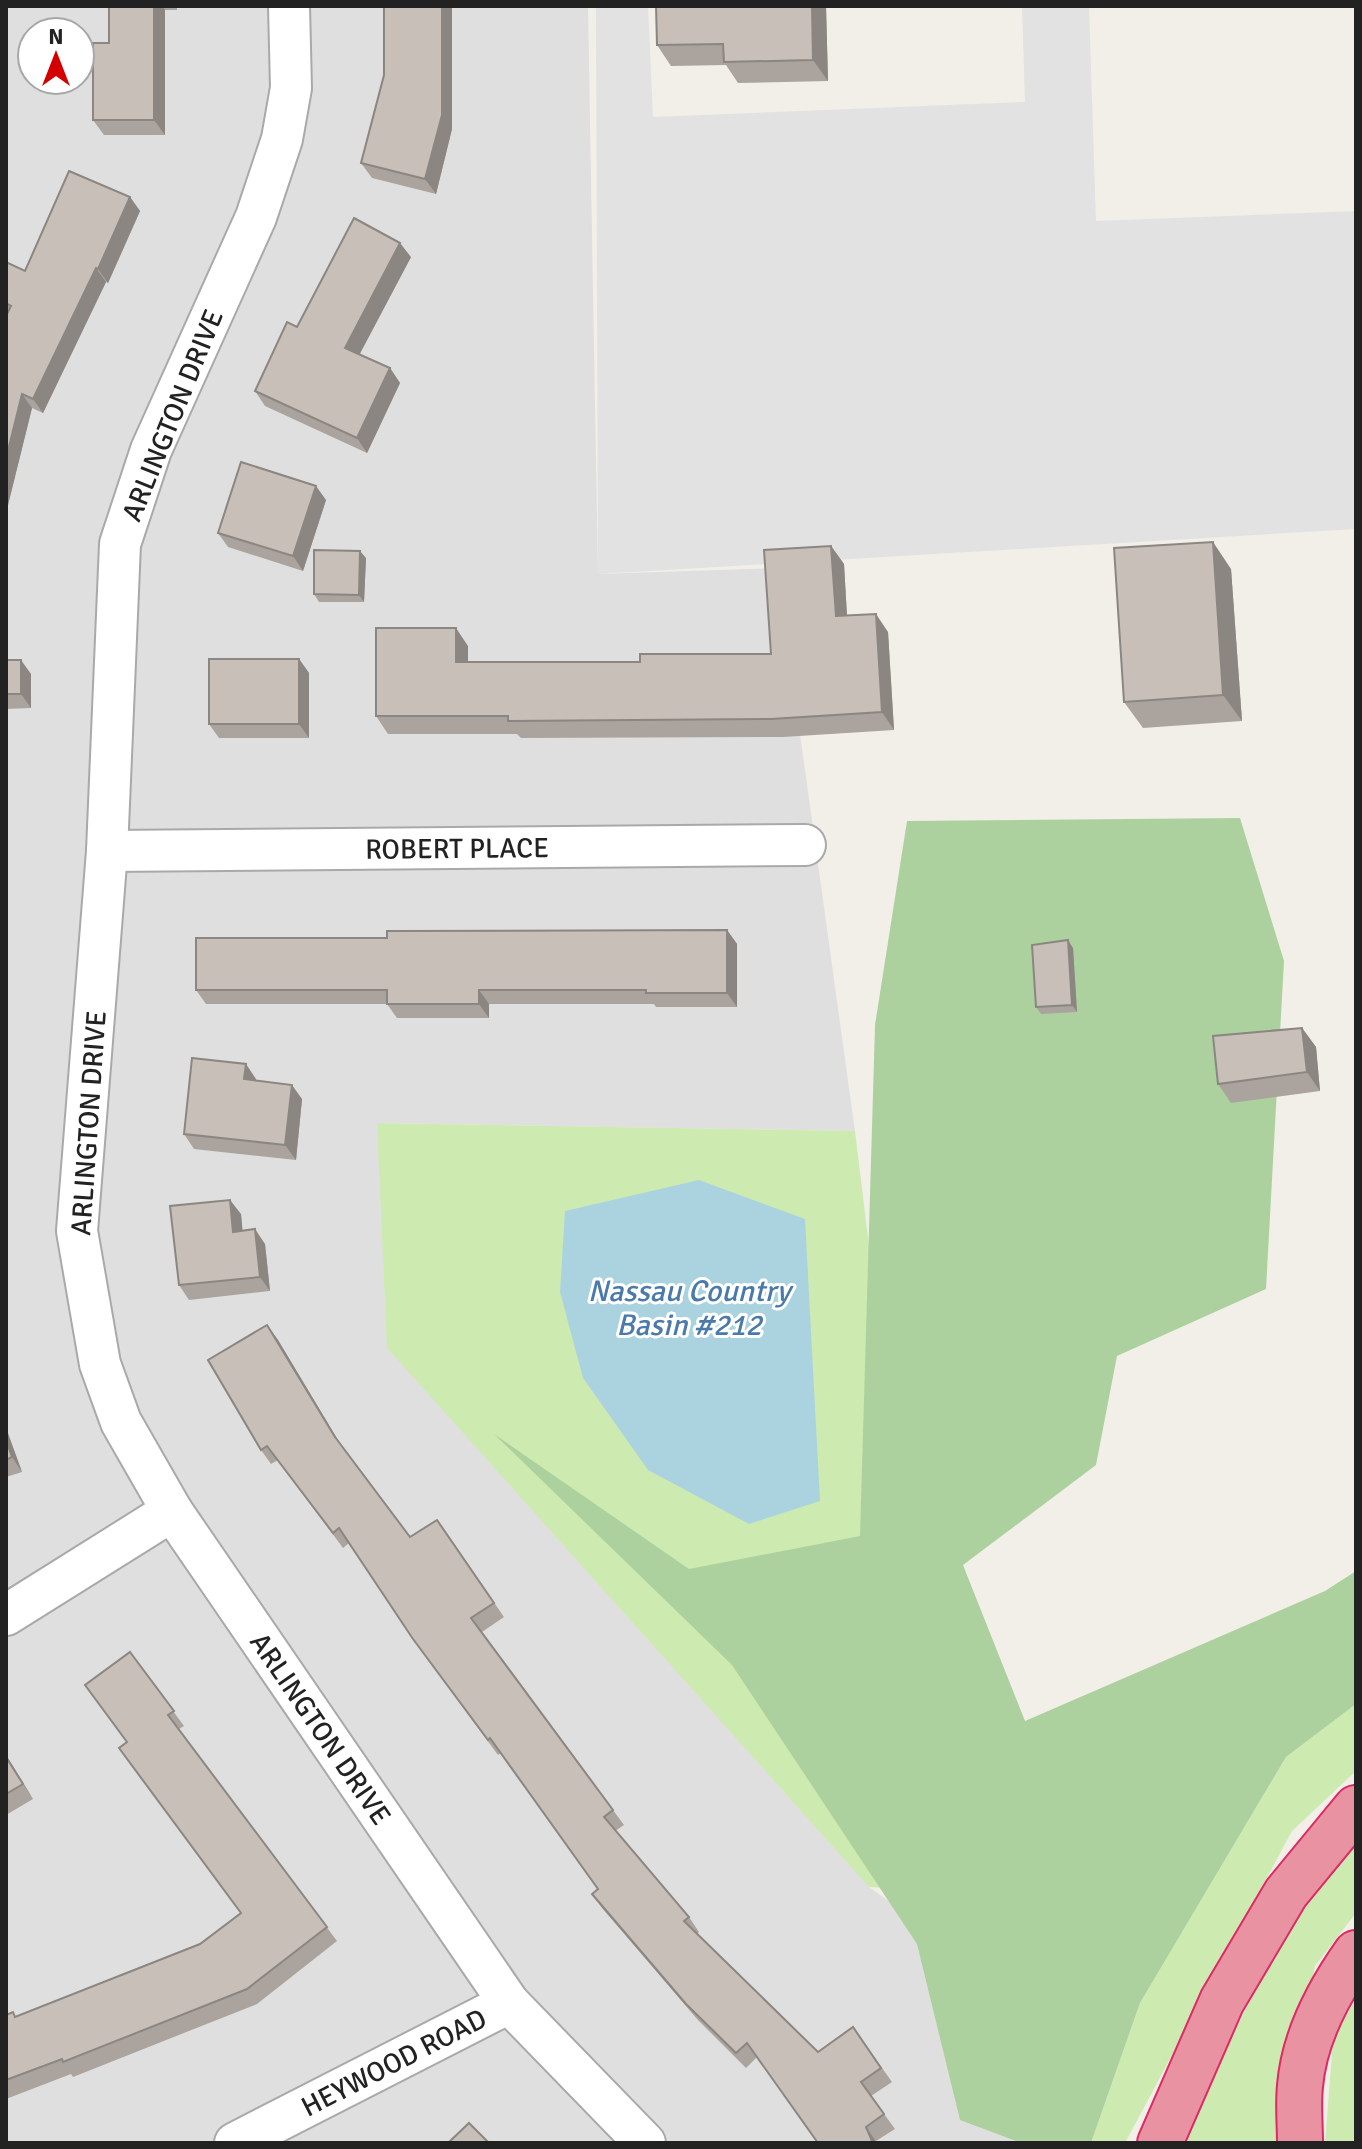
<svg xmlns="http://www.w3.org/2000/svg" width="1362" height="2149" font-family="Signika,sans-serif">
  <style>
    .residential { fill: #e0dfdf; fill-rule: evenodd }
    .grass { fill: #cdebb0 }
    .forest { fill: #add19e }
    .parking { fill: #e2e2e2 }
    .water { fill: #aad3df }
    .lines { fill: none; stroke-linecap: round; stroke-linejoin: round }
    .street-casing { stroke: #a9a9a9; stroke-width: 44 }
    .highway-casing { stroke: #dc2a67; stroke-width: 48 }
    .street { stroke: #fff; stroke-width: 40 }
    .highway { stroke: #e892a2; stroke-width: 44 }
    .wall { fill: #aba49e }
    .shaded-wall { fill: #8b8681 }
    .building { fill: #c7bfb8; stroke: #8b8681; stroke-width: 2 }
    .labels { text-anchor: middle; stroke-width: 6; stroke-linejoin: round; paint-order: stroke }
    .street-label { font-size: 28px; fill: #222; stroke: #fff }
    .water-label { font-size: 30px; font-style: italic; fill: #4a7aab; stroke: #fff }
  </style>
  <rect width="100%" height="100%" fill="#f2efe9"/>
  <path class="residential" d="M6 6H588L598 574 777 568 855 1131 377 1123 869 1887 1104 2055 1075 2143H6ZM32 32H80V80H32Z"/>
  <g class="grass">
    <path d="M377 1123 855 1131 948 1891 869 1887 387 1348Z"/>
    <path d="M1356 1704V1771L1292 1831 1125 2143H1091L1140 2003 1286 1757Z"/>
    <path d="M1356 1834V1913L1315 1966 1279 2143H1179L1194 2109 1311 1883Z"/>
    <path d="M1356 1998V2143H1325L1333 2040Z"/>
  </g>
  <path class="forest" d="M1240 818 1284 961 1266 1289 1117 1356 1096 1465 963 1565 1025 1721 1325 1591 1356 1571V1704L1286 1757 1140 2003 1091 2143H1021L960 2120 917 1944 732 1665 494 1434 689 1569 860 1536 875 1025 907 821Z"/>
  <path class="parking" d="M596 6H648L653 117 1025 102 1022 6H1089L1096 221 1356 211V529L598 574Z"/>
  <path class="water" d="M699 1180 805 1219 820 1501 749 1524 648 1470 583 1378 560 1292 565 1211Z"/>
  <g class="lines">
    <g class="street-casing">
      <g id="street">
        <path id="s1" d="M289 6 291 88 282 139 256 217 151 450 120 544 107 851 77 1231 100 1364 121 1422 172 1511 509 2003 645 2143"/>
        <path id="s2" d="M107 851 805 845"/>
        <path d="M6 1615 172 1511"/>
        <path id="s3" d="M235 2143 509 2003"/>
      </g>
    </g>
    <g class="highway-casing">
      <g id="highway">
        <path d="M1160 2143 1222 2001 1286 1893 1356 1808"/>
        <path d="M1300 2143C1300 2124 1298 2105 1300 2086 1304 2038 1329 1991 1356 1953"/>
      </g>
    </g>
    <use href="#street" class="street"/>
    <use href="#highway" class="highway"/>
  </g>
  <g class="wall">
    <path d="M109 6H177V10H165V135H104L93 120 109 43Z"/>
    <path d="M452 6V129L436 194 372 178 361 163Z"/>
    <path d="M826 6 828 81 738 83 726 65 671 66 657 45Z"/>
    <path d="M130 197 140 211 108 283 106 282 43 413 32 408 6 513 8 313H6V262L25 271Z"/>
    <path d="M411 257 359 355 390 368 400 383 367 453 265 406 255 391 297 327Z"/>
    <path d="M326 500 303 571 228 547 218 533Z"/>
    <path d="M831 546 844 564 847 616 888 632 894 730 783 737 521 738 517 734H388L376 716 468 646V662H640L771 654Z"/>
    <path d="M366 558 364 602H319L314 594Z"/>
    <path d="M1231 569 1242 721 1143 728 1124 702Z"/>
    <path d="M299 659 309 673V738H219L209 724Z"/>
    <path d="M6 660 31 674V708L6 709Z"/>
    <path d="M727 930 737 944V1007H656L654 1004H489V1018H397L387 1004H206L196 990 387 938Z"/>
    <path d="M1073 948 1077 1012 1041 1014 1036 1007Z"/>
    <path d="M1302 1028 1316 1047 1320 1091 1231 1103 1218 1084Z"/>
    <path d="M256 1079V1081L302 1099 296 1160 194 1149 184 1134Z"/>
    <path d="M241 1214 242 1231 265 1244 270 1291 189 1300 179 1285Z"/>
    <path d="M267 1325 278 1340 342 1447 410 1537 447 1534 504 1617 482 1632 624 1825 615 1831 689 1917 699 1932 697 1934 818 2052 853 2027 892 2082 871 2096 895 2129 876 2141 757 2057 746 2068 697 2019 602 1908 592 1894 598 1889 501 1753 498 1755 423 1653 349 1543 343 1548 278 1460 271 1464 261 1450Z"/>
    <path d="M6 1428 22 1472 6 1477Z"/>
    <path d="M130 1652 184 1726 179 1729 337 1941 257 2004 73 2077 71 2074 6 2099V2015L16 2017 200 1944 241 1913 126 1743Z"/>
    <path d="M6 1755 33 1799 6 1815Z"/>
  </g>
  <g class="shaded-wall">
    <path d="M154 6H162L165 10V135L154 120Z"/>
    <path d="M442 6H452V129L436 194 425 179Z"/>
    <path d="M812 6H826L828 81 813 60Z"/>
    <path d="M130 197 140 211 108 283 98 269Z"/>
    <path d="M400 243 411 257 355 363 345 348Z"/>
    <path d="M96 268 106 282 43 413 33 399Z"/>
    <path d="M390 368 400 383 367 453 357 438Z"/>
    <path d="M22 394 32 408 6 513V459Z"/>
    <path d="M316 486 326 500 303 571 293 556Z"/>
    <path d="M1213 542 1231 569 1242 721 1223 695Z"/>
    <path d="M831 546 844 564 848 634 836 616Z"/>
    <path d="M360 551 366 558 364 602 359 595Z"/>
    <path d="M876 614 888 632 894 730 882 712Z"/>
    <path d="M456 628 468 646V680L456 662Z"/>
    <path d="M299 659 309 673V738L299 724Z"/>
    <path d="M21 660 31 674V708L21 694Z"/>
    <path d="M727 930 737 944V1007L727 993Z"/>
    <path d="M1068 940 1073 948 1077 1012 1072 1005Z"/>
    <path d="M479 990 489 1004V1018L479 1004Z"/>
    <path d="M1302 1028 1316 1047 1320 1091 1307 1072Z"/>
    <path d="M246 1064 256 1079 254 1094 244 1079Z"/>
    <path d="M292 1085 302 1099 296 1160 285 1145Z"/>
    <path d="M230 1200 241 1214 244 1246 233 1232Z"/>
    <path d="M255 1229 265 1244 270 1291 260 1277Z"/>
    <path d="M267 1325 278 1340 345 1452 335 1437Z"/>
    <path d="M6 1428 22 1472 12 1457 6 1440Z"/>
    <path d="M6 1755 33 1799 23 1784 6 1757Z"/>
    <path d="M866 2127 877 2143H873Z"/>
  </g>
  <g class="building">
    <path d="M109 6H154V120H93V43H109Z"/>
    <path d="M384 6H442V115L425 179 361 163 384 75Z"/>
    <path d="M656 6H812L813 60 724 62 723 44 657 45Z"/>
    <path d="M69 171 130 197 98 269 96 268 33 399 22 394 6 459V316L11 306 6 303V262L25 271Z"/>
    <path d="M354 218 400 243 345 348 390 368 357 438 255 391 287 322 297 327Z"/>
    <path d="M241 462 316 486 293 556 218 533Z"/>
    <path d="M1213 542 1223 695 1124 702 1114 548Z"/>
    <path d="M831 546 836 616 876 614 882 712 771 719 508 721V716H376V628H456V662H640V654H771L764 550Z"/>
    <path d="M314 550 360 551 359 595 314 594Z"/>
    <rect x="209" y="659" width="90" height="65"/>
    <rect x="6" y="660" width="15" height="34"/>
    <path d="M727 930V993H646V990H479V1004H387V990H196V938H387V931Z"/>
    <path d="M1068 940 1072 1005 1036 1007 1032 945Z"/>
    <path d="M1302 1028 1307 1072 1218 1084 1213 1036Z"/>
    <path d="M192 1058 246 1064 244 1079 292 1085 285 1145 184 1134Z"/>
    <path d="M230 1200 233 1232 255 1229 260 1277 179 1285 170 1206Z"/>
    <path d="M267 1325 335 1437 410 1537 437 1520 494 1603 471 1618 613 1810 604 1817 689 1917 684 1921 818 2052 853 2027 881 2068 861 2082 884 2114 866 2127 873 2143H818L747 2043 736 2053 686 2004 592 1894 598 1889 490 1738 488 1740 413 1639 339 1528 333 1533 267 1446 261 1450 208 1360Z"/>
    <path d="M6 1440 12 1457 6 1460Z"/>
    <path d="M130 1652 174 1711 168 1715 327 1927 247 1989 63 2062 62 2059 6 2080V2015L13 2012 15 2017 200 1944 241 1913 119 1748 127 1742 85 1685Z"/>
    <path d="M6 1757 23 1784 6 1794Z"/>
    <path d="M469 2123 489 2143H448Z"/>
  </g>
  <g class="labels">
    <g class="street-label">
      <text transform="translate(172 415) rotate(-68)" y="10">ARLINGTON DRIVE</text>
      <text dy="10" stroke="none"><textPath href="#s2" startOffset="350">ROBERT PLACE</textPath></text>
      <text transform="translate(88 1123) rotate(-86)" y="10">ARLINGTON DRIVE</text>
      <text dy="10" stroke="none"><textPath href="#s1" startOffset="1822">ARLINGTON DRIVE</textPath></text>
      <text dy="10" stroke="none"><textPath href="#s3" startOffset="178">HEYWOOD ROAD</textPath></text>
    </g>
    <g class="water-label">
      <text x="689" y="1301">Nassau Country<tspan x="689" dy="34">Basin #212</tspan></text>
    </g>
  </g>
  <rect width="1362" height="2149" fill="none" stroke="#222222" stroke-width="16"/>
  <g transform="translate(56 56)"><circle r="38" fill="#ffffff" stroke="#a7a7a7" stroke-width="2"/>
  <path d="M0-6L14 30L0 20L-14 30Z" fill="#d40000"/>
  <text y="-12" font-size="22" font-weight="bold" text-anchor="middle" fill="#222222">N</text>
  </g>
</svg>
